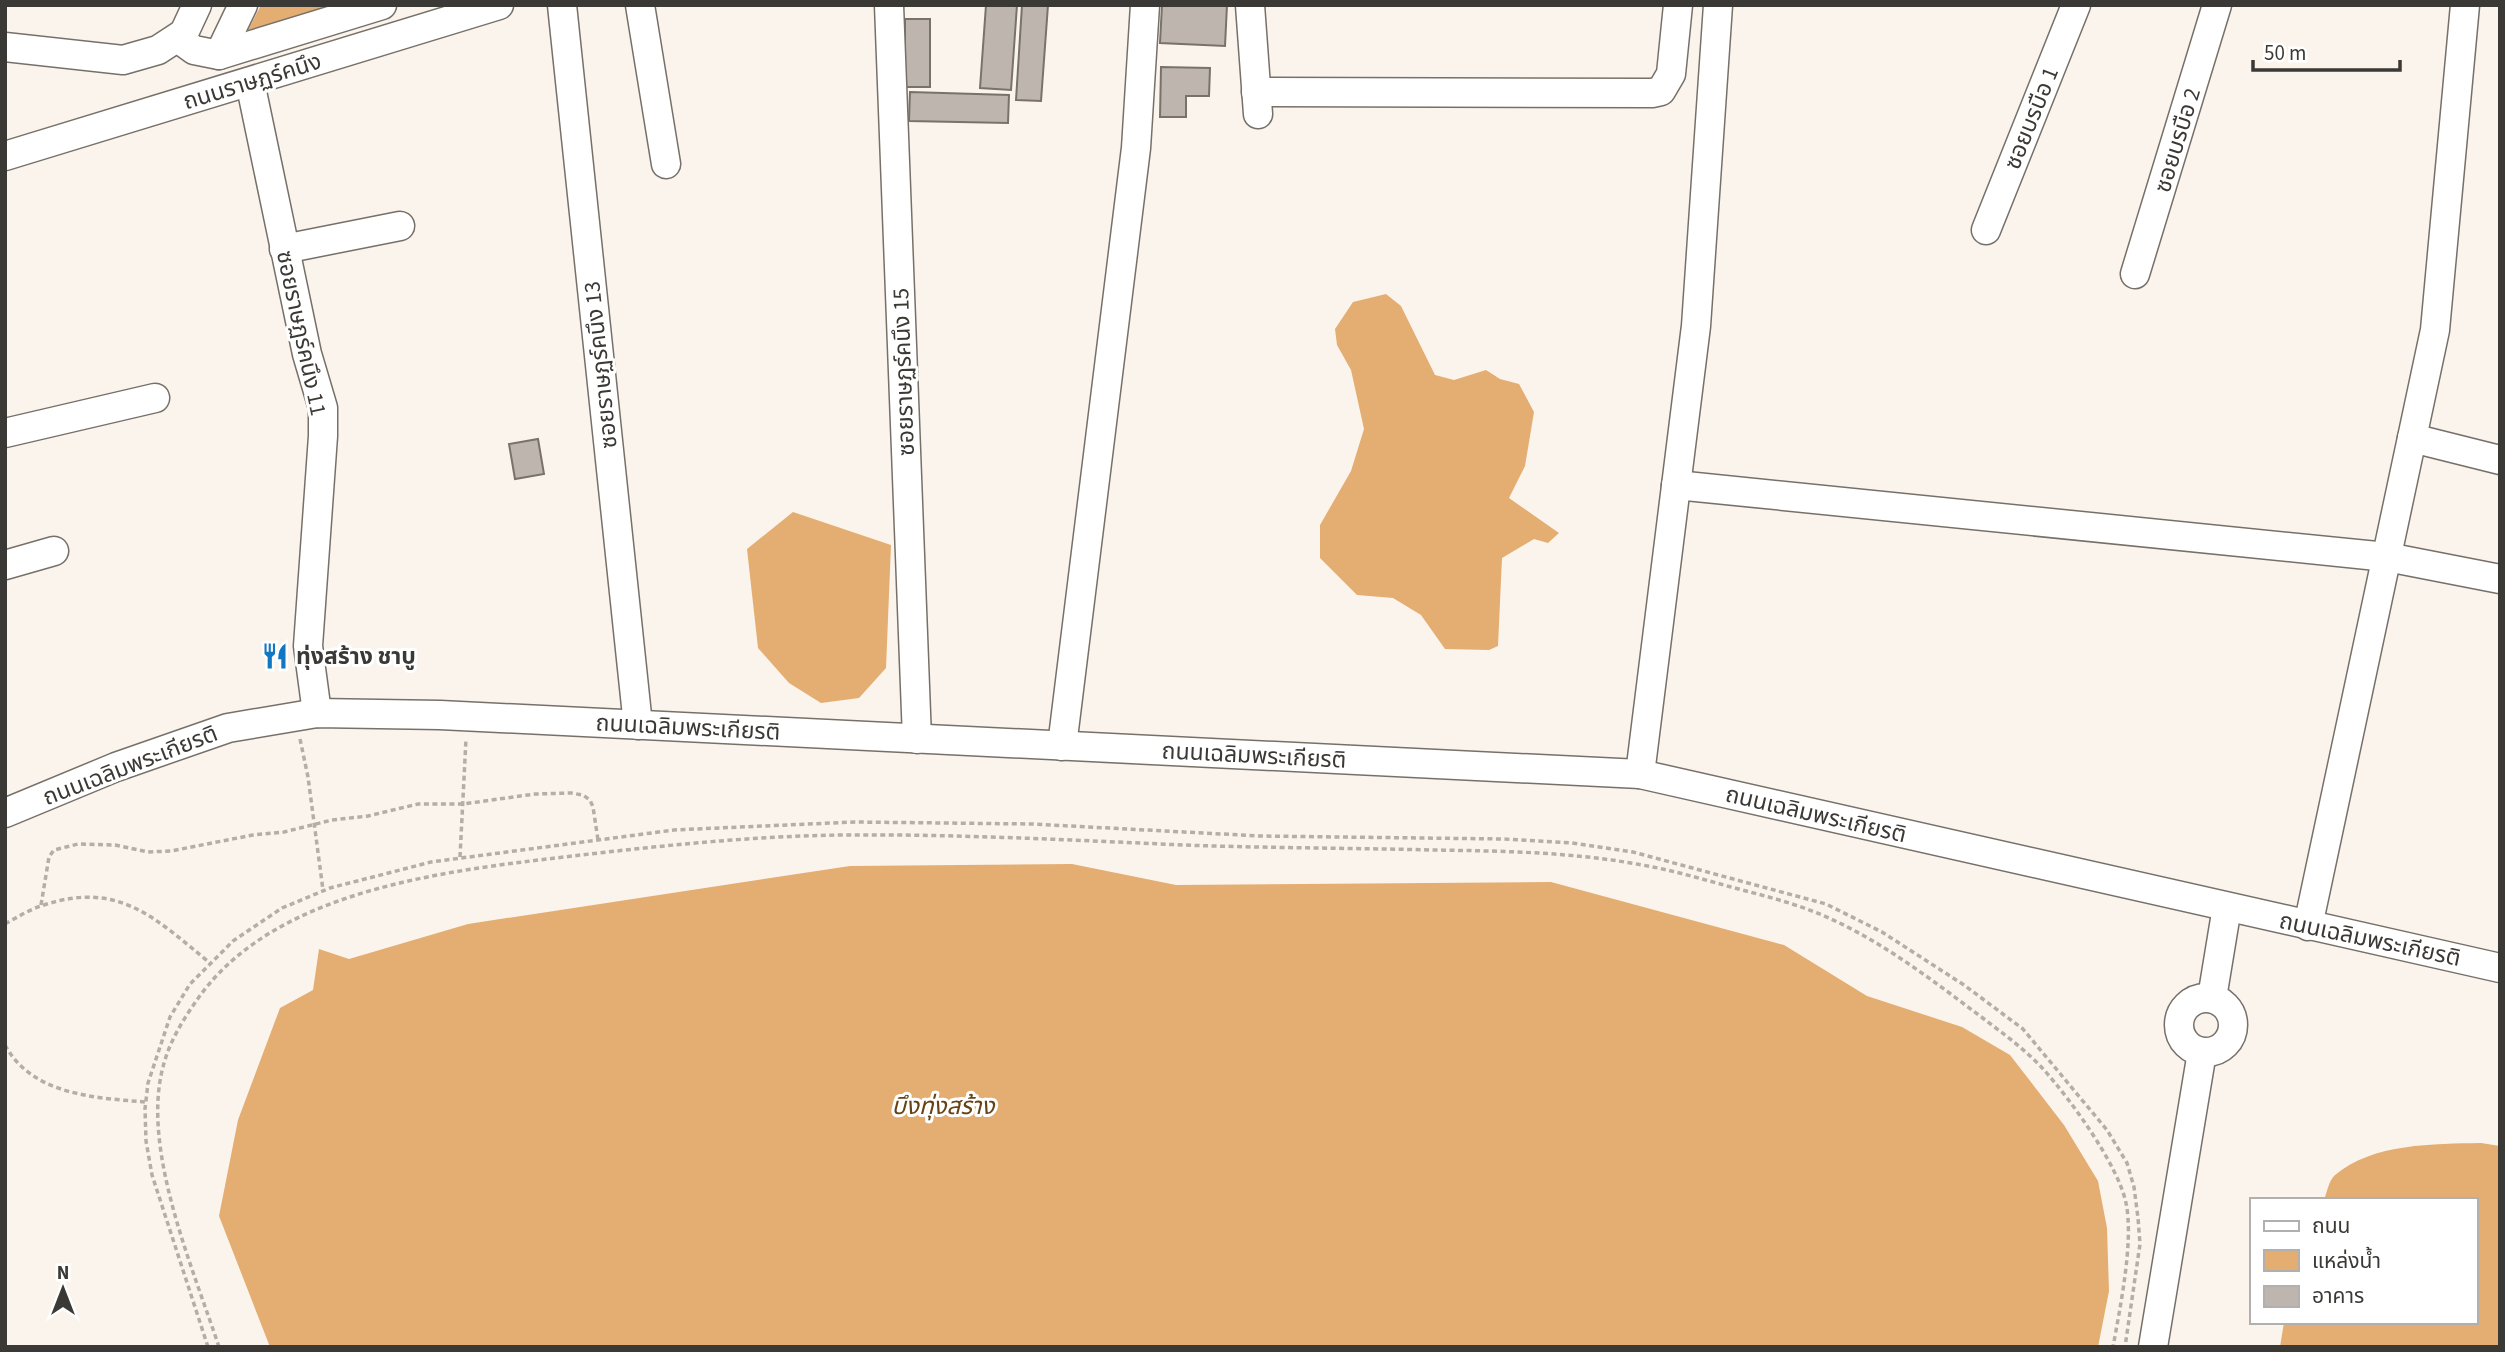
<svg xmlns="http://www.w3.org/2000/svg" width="2505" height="1352" font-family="'Source Sans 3','Noto Sans Thai',sans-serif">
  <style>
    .water { fill: #e4ad71 }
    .building { fill: #bdb5ae; stroke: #79726b; stroke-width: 2 }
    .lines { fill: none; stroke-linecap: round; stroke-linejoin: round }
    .minor-casing { stroke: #767069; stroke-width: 31 }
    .path { stroke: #b3aea8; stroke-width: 3.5; stroke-dasharray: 5 3.5; stroke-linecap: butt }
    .minor { stroke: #fff; stroke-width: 28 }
    .labels { text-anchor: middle; stroke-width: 6; stroke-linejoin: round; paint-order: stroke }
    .street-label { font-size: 23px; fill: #3b3936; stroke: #fff }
    .poi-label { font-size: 23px; font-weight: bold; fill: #3b3936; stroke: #fff; text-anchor: start }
    .water-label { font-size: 24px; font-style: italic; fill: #674215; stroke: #fff }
  </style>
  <rect width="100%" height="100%" fill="#fbf4ec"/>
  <g class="water">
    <path d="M261 5H346L244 38Z"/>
    <path d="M1386 294 1401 306 1435 375 1454 380 1486 370 1500 379 1519 384 1534 412 1525 466 1509 498 1559 533 1548 543 1534 539 1502 558 1498 646 1489 650 1445 649 1421 615 1393 598 1357 595 1320 558V525L1351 471 1364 429 1351 370 1337 345 1335 329 1353 302Z"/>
    <path d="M793 512 891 545 886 668 859 698 821 703 789 683 758 648 747 549Z"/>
    <path d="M1072 864 1176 885 1551 882 1784 945 1867 996 1962 1027 2010 1055 2064 1125 2098 1181 2107 1228 2109 1291 2098 1347H270L219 1216 238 1120 280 1008 313 990 319 949 349 959 468 924 850 866Z"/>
    <path d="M2481 1143 2500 1146V1347H2280L2284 1322H2475V1200H2324C2327 1192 2329 1180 2335 1175 2373 1143 2434 1144 2481 1143Z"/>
  </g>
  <g class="building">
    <path d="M986 5H1017L1011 90 980 88Z"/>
    <path d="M1022 5H1048L1041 101 1016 100Z"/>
    <path d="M1162 5H1227L1225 46 1160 43Z"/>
    <rect x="905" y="19" width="25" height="68"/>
    <path d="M1161 67 1210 68 1209 96H1186V117H1160Z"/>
    <path d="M910 92 1009 95 1008 123 909 121Z"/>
    <path d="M538 439 544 474 515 479 509 444Z"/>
  </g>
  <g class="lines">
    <g class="minor-casing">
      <g id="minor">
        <path d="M197 5 184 33 183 42 194 50 219 55 382 5"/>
        <path d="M562 5 638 725"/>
        <path d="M640 5 666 164"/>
        <path d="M889 5 917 739"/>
        <path d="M1250 5 1258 114"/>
        <path d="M5 47 123 60 158 50 184 33"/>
        <path d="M219 55 243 5"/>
        <path d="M250 82 307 354 323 408V436L308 646 317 713"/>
        <path d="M1256 92 1652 93 1661 91 1671 74 1678 5"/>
        <path d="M5 156 499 5"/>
        <path d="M1986 230 2076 5"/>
        <path d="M284 249 400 226"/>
        <path d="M2135 274 2217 5"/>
        <path d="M5 433 155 398"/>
        <path d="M2412 438 2500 460"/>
        <path d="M1676 485 2387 557 2500 579"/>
        <path d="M5 565 54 551"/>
        <path d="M1062 746 1136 148 1145 5"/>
        <path d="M1640 774 1696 326 1718 5"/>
        <path d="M5 813 116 767 228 728 317 713 440 715 1640 774 2500 968"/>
        <path d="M2308 926 2435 330 2465 5"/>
        <circle cx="2206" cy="1025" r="27"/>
        <path d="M2212 998 2227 907"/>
        <path d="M2153 1347 2202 1052"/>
      </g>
    </g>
    <g class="path">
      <path d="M300 739 308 777 323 890"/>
      <path d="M460 857 466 739"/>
      <path d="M41 905 49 857 54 850 78 844 115 845 148 852 171 851 253 835 284 832 332 820 368 816 418 804H463L535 794 571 793 583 795 590 800 593 807 598 840"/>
      <path d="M5 924C18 917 30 909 44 905 119 880 156 919 210 963"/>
      <path d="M5 1045C32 1095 95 1098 146 1102"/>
      <path d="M208 1347 152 1175 146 1141 145 1109 148 1083 170 1017 190 984 233 941 282 908 330 888 431 862 674 830 855 822 1032 824 1260 836 1503 839 1572 843 1633 852 1826 904 1882 932 1964 985 2023 1029 2107 1130 2127 1163 2134 1187 2138 1218 2140 1244 2125 1347"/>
      <path d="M219 1347C193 1268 141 1149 163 1067 169 1042 184 1018 199 997 279 886 455 870 581 855 668 845 755 836 843 835 956 834 1070 840 1183 845 1266 848 1350 848 1433 850 1503 851 1573 852 1642 865 1672 870 1702 879 1731 887 1765 896 1799 904 1831 919 1886 944 1936 983 1984 1019 2005 1035 2027 1051 2044 1070 2071 1100 2118 1165 2126 1203 2134 1241 2120 1308 2113 1347"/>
    </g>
    <use href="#minor" class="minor"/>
  </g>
  <defs>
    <g id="restaurant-bare" transform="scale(2.1)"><path d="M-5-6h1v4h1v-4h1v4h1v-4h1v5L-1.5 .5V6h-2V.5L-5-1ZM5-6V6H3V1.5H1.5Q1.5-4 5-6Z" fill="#1277c3" stroke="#fff" stroke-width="2.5" paint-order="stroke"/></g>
  </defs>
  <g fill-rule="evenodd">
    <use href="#restaurant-bare" x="275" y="656"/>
  </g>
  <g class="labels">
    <g class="street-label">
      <text transform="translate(252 81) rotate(-17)" y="8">ถนนราษฏร์คนึง</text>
      <text transform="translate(2031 118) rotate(-68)" y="8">ซอยบรบือ 1</text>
      <text transform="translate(2177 140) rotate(-73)" y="8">ซอยบรบือ 2</text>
      <text transform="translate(302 333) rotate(78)" y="8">ซอยราษฏร์คนึง 11</text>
      <text transform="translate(600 365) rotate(-96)" y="8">ซอยราษฏร์คนึง 13</text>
      <text transform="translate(903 372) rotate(-92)" y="8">ซอยราษฏร์คนึง 15</text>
      <text transform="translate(688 727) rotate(3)" y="8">ถนนเฉลิมพระเกียรติ</text>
      <text transform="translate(1254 755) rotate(3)" y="8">ถนนเฉลิมพระเกียรติ</text>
      <text transform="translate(130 765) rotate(-21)" y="8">ถนนเฉลิมพระเกียรติ</text>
      <text transform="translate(1816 814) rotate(13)" y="8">ถนนเฉลิมพระเกียรติ</text>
      <text transform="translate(2370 939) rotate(12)" y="8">ถนนเฉลิมพระเกียรติ</text>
    </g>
    <g class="poi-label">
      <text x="296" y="664">ทุ่งสร้าง ชาบู</text>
    </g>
    <g class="water-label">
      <text x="943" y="1114">บึงทุ่งสร้าง</text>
    </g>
  </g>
  <rect width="2505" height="1352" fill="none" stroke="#3b3936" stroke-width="14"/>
  <rect x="2250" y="1198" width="228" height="126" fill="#ffffff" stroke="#b1b0af" stroke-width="2"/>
  <rect x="2264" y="1221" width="35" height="10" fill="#ffffff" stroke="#b1b0af" stroke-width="2"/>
  <text x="2312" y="1233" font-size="21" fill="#3b3936">ถนน</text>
  <rect x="2264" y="1250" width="35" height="21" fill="#e4ad71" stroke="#b1b0af" stroke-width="2"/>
  <text x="2312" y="1268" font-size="21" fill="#3b3936">แหล่งน้ำ</text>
  <rect x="2264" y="1286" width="35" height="21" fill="#bdb5ae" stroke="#b1b0af" stroke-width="2"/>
  <text x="2312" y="1303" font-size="21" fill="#3b3936">อาคาร</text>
  <g transform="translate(63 1289)" stroke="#ffffff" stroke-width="5" paint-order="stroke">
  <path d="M0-5L12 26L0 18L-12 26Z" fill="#3b3936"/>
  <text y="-10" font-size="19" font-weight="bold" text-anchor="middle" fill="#3b3936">N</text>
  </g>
  <path d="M2253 60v10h147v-10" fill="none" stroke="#3b3936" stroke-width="3.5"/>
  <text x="2264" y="60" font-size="21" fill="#3b3936" stroke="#ffffff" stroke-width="5" paint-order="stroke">50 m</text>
</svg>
